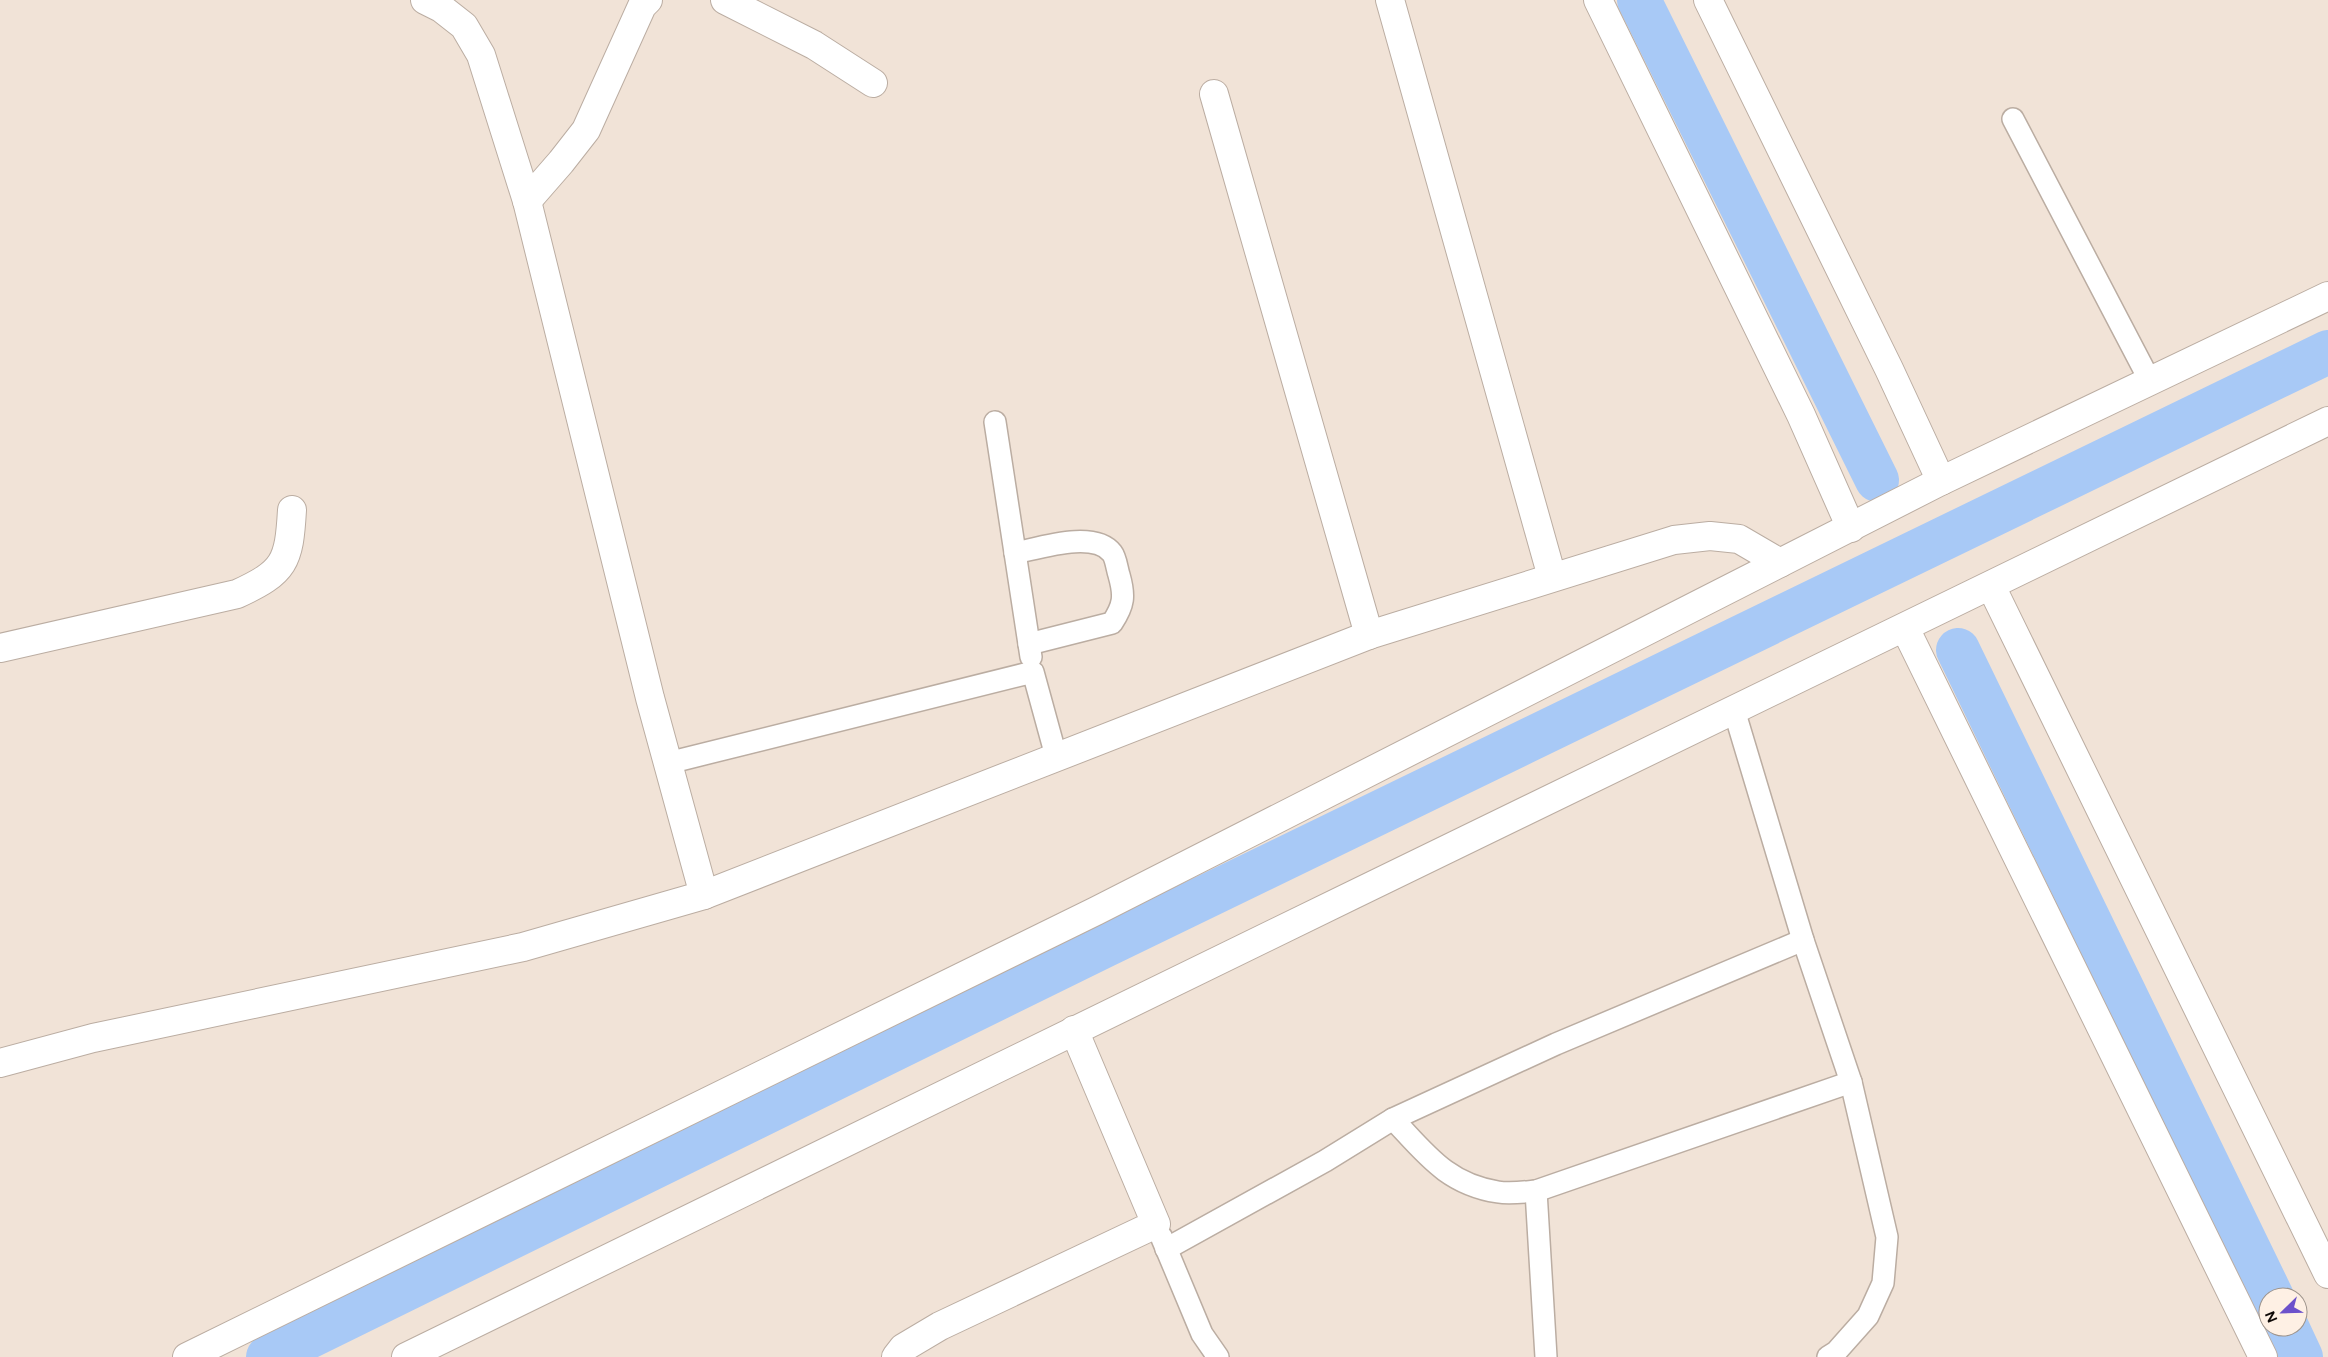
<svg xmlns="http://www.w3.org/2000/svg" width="2328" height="1357" font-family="Figtree,sans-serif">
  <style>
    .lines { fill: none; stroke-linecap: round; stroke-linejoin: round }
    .canal { stroke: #a8c9f6; stroke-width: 44 }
    .service-casing { stroke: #bbada2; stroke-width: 24 }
    .minor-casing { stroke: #bbada2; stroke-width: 30 }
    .service { stroke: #fff; stroke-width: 21 }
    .minor { stroke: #fff; stroke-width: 28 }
  </style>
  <rect width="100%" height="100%" fill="#f1e3d7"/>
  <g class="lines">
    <g class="canal">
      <path d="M1639 0 1877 480"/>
      <path d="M1958 650 2272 1297"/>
      <path d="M2287 1327 2301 1357"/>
      <path d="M268 1357 1104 946 2328 352"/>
    </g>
    <g class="service-casing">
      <g id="service">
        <path d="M2013 119 2150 381"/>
        <path d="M995 422 1031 657"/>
        <path d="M1015 553C1040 548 1094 530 1112 553 1116 558 1117 569 1119 575 1125 596 1124 605 1112 623L1029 644"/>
        <path d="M1734 710 1803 940 1851 1082 1887 1237 1883 1283 1868 1316 1836 1352 1828 1357"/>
        <path d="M668 763 1033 672 1056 756"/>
        <path d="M1393 1119C1426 1154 1447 1184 1498 1192 1510 1194 1524 1192 1536 1191L1851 1082"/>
        <path d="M1536 1191 1546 1357"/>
        <path d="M1161 1236 1202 1334 1218 1357"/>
        <path d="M1166 1249 1325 1161 1393 1119 1556 1044 1803 940"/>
      </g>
    </g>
    <g class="minor-casing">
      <g id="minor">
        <path d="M425 0 441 8 464 26 481 55 527 201 650 698 704 895"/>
        <path d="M725 0 814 45 873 83"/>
        <path d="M1390 0 1552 577"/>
        <path d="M1598 0 1801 415 1851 528"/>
        <path d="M1708 0 1889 369 1941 481"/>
        <path d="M1214 94 1369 635"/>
        <path d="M527 201 561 162 586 130 642 6 648 0"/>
        <path d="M1991 586 2328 1274"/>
        <path d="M1905 628 2263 1357"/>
        <path d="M0 648 237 594C285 572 289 562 292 510"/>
        <path d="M0 1063 93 1038 523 947 704 895 1369 635 1674 540 1710 536 1739 539 1780 563"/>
        <path d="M187 1357 1096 911 1941 481 2328 296"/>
        <path d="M406 1357C1046 1043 1687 733 2328 421"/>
        <path d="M896 1357 903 1348 940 1326 1156 1224 1074 1030"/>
      </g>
    </g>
    <use href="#service" class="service"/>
    <use href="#minor" class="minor"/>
  </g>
  <g transform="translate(2283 1312) rotate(247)"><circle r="24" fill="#fef0e4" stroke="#9e948c"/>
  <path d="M0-4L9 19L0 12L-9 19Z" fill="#6c51cb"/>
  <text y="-8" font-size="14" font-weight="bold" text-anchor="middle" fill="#0f0a07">N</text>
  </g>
</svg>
